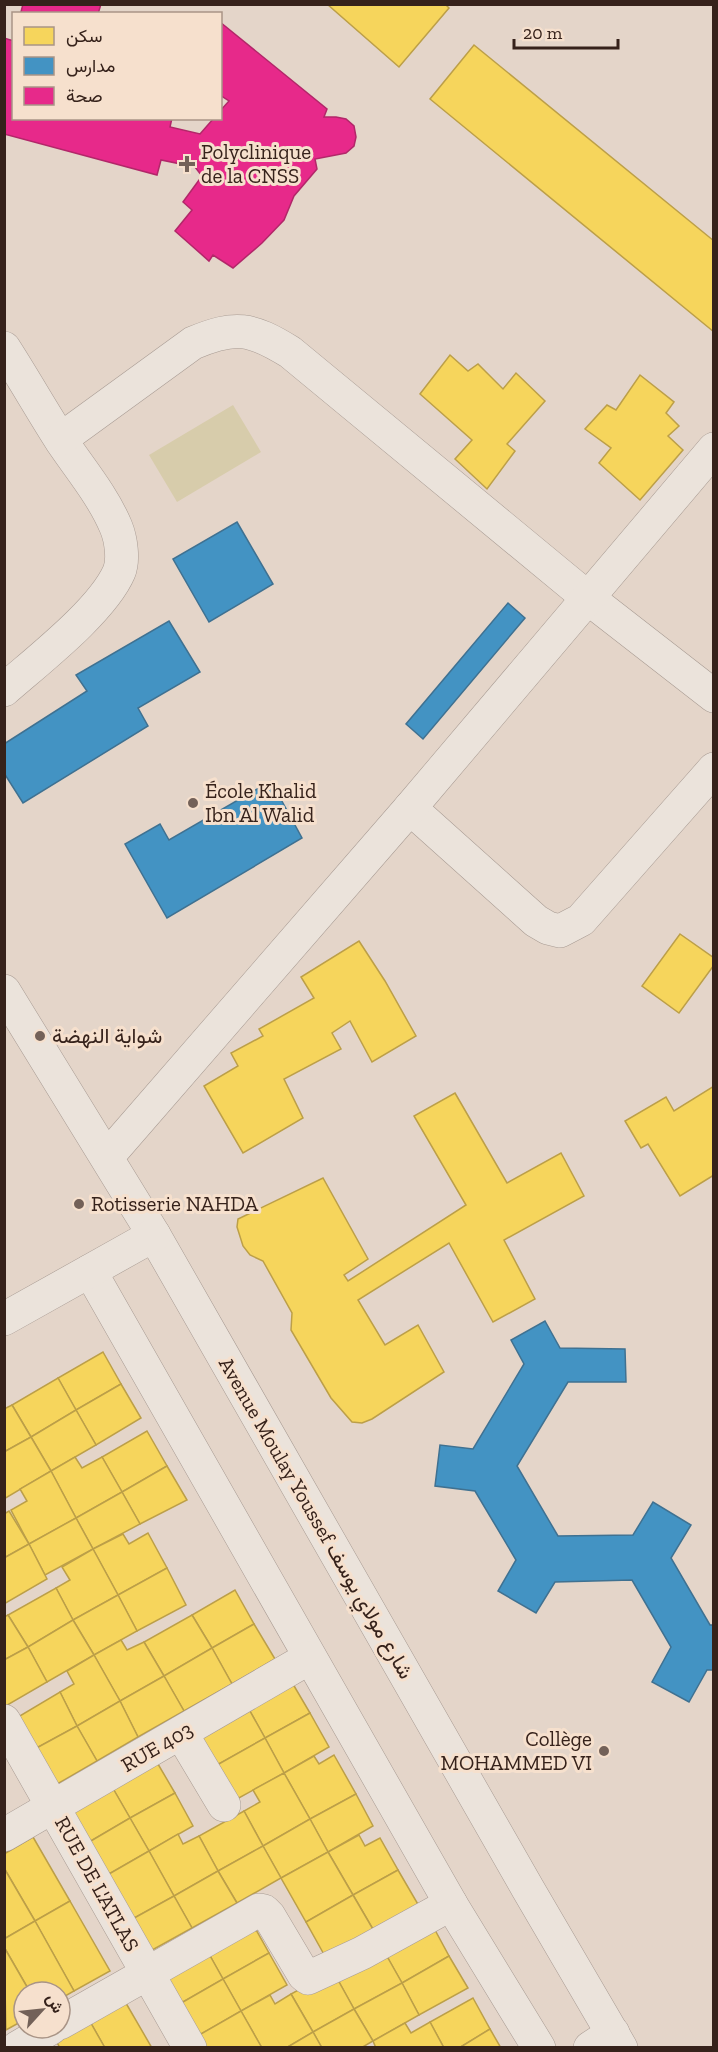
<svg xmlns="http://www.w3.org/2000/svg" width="718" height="2052" font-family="'Zilla Slab',Vazirmatn,serif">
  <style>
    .green { fill: #d7ccab }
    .homes { fill: #f6d55c; stroke: #bc9f48; stroke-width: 1.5 }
    .schools { fill: #4393c3; stroke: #3f7191; stroke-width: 1.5 }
    .health { fill: #e7298a; stroke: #b22769; stroke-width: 1.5 }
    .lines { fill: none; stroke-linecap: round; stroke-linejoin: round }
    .street-casing { stroke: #a89b93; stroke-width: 34 }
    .street { stroke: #ebe3db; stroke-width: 33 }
    .poi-dot { fill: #736158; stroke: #f6e0cd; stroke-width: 2 }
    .labels { text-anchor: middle; stroke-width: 6; stroke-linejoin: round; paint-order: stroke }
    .poi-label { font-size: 21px; fill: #36221b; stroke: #f6e0cd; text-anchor: start }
    .street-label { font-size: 21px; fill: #36221b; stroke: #f6e0cd }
  </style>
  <rect width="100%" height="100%" fill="#e4d5c9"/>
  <path class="green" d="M233 405 261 452 177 502 149 455Z"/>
  <g class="homes">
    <path d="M327 4H445L449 8 399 67Z"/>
    <path d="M474 45 714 241V332L430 99Z"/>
    <path d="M450 355 468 371 478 364 503 389 516 373 545 401 507 444 515 451 487 489 455 459 472 440 420 394Z"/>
    <path d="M640 375 674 402 666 413 679 426 668 436 683 450 640 500 599 463 611 448 585 429 607 405 616 410Z"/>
    <path d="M680 934 714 958V965L679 1013 642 986Z"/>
    <path d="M359 941 385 981 416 1036 372 1062 350 1021 332 1033 341 1049 284 1079 303 1118 243 1153 204 1086 238 1066 231 1053 263 1036 259 1029 314 998 301 977Z"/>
    <path d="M714 1086V1175L680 1196 648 1144 641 1148 625 1121 666 1097 674 1111Z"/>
    <path d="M455 1093 507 1183 561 1153 584 1196 504 1240 535 1299 493 1322 449 1243 358 1300 385 1345 418 1325 444 1372 372 1419 362 1423 352 1422 331 1398 291 1330 292 1313 263 1261 250 1255 243 1246 237 1227 238 1219 323 1178 368 1259 344 1275 348 1281 466 1205 414 1116Z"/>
    <path d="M103 1352 121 1384 76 1410 58 1378Z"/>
    <path d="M58 1378 76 1410 31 1437 12 1405Z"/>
    <path d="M121 1384 141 1418 96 1445 76 1410Z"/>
    <path d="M12 1405 31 1437 4 1452V1409Z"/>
    <path d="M76 1410 96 1445 51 1471 31 1437Z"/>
    <path d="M147 1431 167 1466 122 1492 102 1457Z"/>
    <path d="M31 1437 51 1471 4 1499V1452Z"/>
    <path d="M75 1457 82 1468 102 1457 122 1492 76 1518 51 1471Z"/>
    <path d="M167 1466 187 1500 140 1524 122 1492Z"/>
    <path d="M51 1471 76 1518 29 1544 11 1510 27 1501 20 1489Z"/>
    <path d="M122 1492 140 1524 93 1549 76 1518Z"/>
    <path d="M9 1511 29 1544 4 1558V1514Z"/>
    <path d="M76 1518 93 1549 45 1575 29 1544Z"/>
    <path d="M148 1533 167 1568 118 1595 93 1549 123 1534 129 1544Z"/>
    <path d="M29 1544 47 1579 4 1604V1558Z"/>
    <path d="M93 1549 118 1595 73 1620 56 1588 70 1580 62 1567Z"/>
    <path d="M167 1568 186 1605 137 1631 118 1595Z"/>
    <path d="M56 1588 73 1620 28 1647 8 1615Z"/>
    <path d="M235 1590 254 1624 212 1648 192 1615Z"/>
    <path d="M118 1595 137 1631 94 1655 73 1620Z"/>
    <path d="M8 1615 28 1647 4 1660V1617Z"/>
    <path d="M192 1615 212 1648 164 1676 144 1642Z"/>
    <path d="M73 1620 94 1655 47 1682 28 1647Z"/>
    <path d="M254 1624 275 1659 232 1684 212 1648Z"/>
    <path d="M121 1640 127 1650 144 1642 164 1676 120 1701 94 1655Z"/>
    <path d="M28 1647 47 1682 4 1707V1660Z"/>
    <path d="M212 1648 232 1684 184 1711 164 1676Z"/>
    <path d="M94 1655 120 1701 77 1726 60 1692 74 1684 67 1671Z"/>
    <path d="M164 1676 184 1711 138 1737 120 1701Z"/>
    <path d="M290 1679 310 1713 265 1738 246 1704Z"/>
    <path d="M60 1692 77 1726 31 1751 13 1720Z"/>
    <path d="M120 1701 138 1737 97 1761 77 1726Z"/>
    <path d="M246 1704 265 1738 217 1765 198 1731Z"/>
    <path d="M310 1713 329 1747 284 1773 265 1738Z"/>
    <path d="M77 1726 97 1761 52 1787 31 1751Z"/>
    <path d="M265 1738 284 1773 237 1799 217 1765Z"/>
    <path d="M334 1755 356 1794 310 1819 284 1773 314 1756 319 1764Z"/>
    <path d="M155 1759 175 1793 130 1818 111 1785Z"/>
    <path d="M284 1773 310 1819 263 1846 244 1811 260 1802 253 1790Z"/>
    <path d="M111 1785 130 1818 84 1845 64 1811Z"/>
    <path d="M175 1793 193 1826 149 1851 130 1818Z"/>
    <path d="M356 1794 373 1826 328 1852 310 1819Z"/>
    <path d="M244 1811 263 1846 218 1871 199 1836Z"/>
    <path d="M130 1818 149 1851 102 1878 84 1845Z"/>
    <path d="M310 1819 328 1852 281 1878 263 1846Z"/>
    <path d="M178 1834 183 1844 199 1836 218 1871 174 1896 149 1851Z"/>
    <path d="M359 1835 365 1846 380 1838 398 1870 353 1895 328 1852Z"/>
    <path d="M33 1837 70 1901 35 1921 4 1868V1854Z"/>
    <path d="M263 1846 281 1878 237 1903 218 1871Z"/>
    <path d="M149 1851 174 1896 127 1922 102 1878Z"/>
    <path d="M328 1852 353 1895 306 1922 281 1878Z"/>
    <path d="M4 1868 35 1921 4 1939Z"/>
    <path d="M398 1870 419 1906 374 1931 353 1895Z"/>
    <path d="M218 1871 237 1903 192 1928 174 1896Z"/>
    <path d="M353 1895 374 1931 326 1958 306 1922Z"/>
    <path d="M174 1896 192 1928 145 1954 127 1922Z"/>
    <path d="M70 1901 110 1971 74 1991 35 1921Z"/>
    <path d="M428 1917 449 1956 402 1983 380 1944Z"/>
    <path d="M250 1919 269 1953 223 1979 204 1945Z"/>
    <path d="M35 1921 74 1991 60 1999V1992H30L4 1947V1939Z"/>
    <path d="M380 1944 402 1983 354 2009 333 1971Z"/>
    <path d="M204 1945 223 1979 176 2006 157 1972Z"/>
    <path d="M4 1947 30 1992H24V2020L6 2030Z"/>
    <path d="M269 1953 287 1985 241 2011 223 1979Z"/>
    <path d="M449 1956 468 1988 419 2015 402 1983Z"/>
    <path d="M333 1971 354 2009 313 2032 291 1994Z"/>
    <path d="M223 1979 241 2011 194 2038 176 2006Z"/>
    <path d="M402 1983 419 2015 373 2041 354 2009Z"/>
    <path d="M291 1994 313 2032 286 2048H262L241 2011 270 1995 275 2004Z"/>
    <path d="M123 1998 152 2048H105L88 2018Z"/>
    <path d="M473 1998 490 2029 459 2048H444L430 2022Z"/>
    <path d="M354 2009 373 2041 361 2048H322L313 2032Z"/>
    <path d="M241 2011 262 2048H200L194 2038Z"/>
    <path d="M88 2018 105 2048H60L54 2037Z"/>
    <path d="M430 2022 444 2048H376L373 2041 405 2023 411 2033Z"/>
    <path d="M490 2029 501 2048H459Z"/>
    <path d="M313 2032 322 2048H286Z"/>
  </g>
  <g class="schools">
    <path d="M237 522 273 584 209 622 173 559Z"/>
    <path d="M508 603 525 618 423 739 406 724Z"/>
    <path d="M169 621 200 672 138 708 148 726 23 803 4 773V744L87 691 76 675Z"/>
    <path d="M271 781 302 838 167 918 125 844 160 824 169 840Z"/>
    <path d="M545 1321 560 1348 625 1349 626 1382H568L517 1466 558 1536 633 1535 653 1502 691 1525 671 1558 710 1625H714V1670H707L689 1702 652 1682 671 1647 632 1580 555 1582 536 1613 498 1591 516 1560 475 1491 435 1486 440 1445 473 1449 524 1364 511 1340Z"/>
  </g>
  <g class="health">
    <path d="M23 4H101L98 14H24L21 12Z"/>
    <path d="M220 22 327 109 324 117H336L346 119 354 126 356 137 354 146 346 153 315 159 317 169 294 196 284 220 262 243 233 268 213 255 209 261 175 231 192 210 183 202 202 176 195 167 161 160 157 175 4 134V38L14 41V118H172L170 127 200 134 214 118H220V111L229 101 220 95Z"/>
  </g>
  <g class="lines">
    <g class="street-casing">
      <g id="street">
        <path d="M4 348C24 379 42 411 62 442 81 470 103 496 116 527 121 539 124 560 119 572 102 611 37 661 4 690"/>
        <path d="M61 439 193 343C236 325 251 328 290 352L588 598 714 696"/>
        <path d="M410 808 536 921 548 928 560 931 581 920 714 769"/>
        <path d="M4 991 154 1235 528 1889 621 2048"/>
        <path d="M107 1157 410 808 714 449"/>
        <path d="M90 1271 451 1904 539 2048"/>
        <path d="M4 1319 154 1235"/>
        <path d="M4 1721 190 2048"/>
        <path d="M181 1733 224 1805"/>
        <path d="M4 1835 309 1658"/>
        <path d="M60 2023 259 1910 264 1911 269 1916 304 1975 308 1978 362 1953 451 1904"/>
        <path d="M17 2048 51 2028"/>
        <path d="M590 2048 613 2033"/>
      </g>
    </g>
    <use href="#street" class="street"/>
  </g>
  <g class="poi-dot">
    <path d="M184 155h6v6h6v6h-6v6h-6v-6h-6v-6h6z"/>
    <circle cx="193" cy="803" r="6"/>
    <circle cx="40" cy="1036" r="6"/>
    <circle cx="79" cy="1204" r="6"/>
    <circle cx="604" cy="1751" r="6"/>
  </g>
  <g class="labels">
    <g class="poi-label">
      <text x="201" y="159">Polyclinique<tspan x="201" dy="24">de la CNSS</tspan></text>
      <text x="205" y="798">École Khalid<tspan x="205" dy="24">Ibn Al Walid</tspan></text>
      <text x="52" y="1043">شواية النهضة</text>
      <text x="91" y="1211">Rotisserie NAHDA</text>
      <text x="592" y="1746" text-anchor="end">Collège<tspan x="592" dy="24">MOHAMMED VI</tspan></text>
    </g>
    <g class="street-label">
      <text transform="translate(316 1518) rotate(60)" y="7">Avenue Moulay Youssef شارع مولاي يوسف</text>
      <text transform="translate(157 1747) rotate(-30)" y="7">RUE 403</text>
      <text transform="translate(97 1884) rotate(61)" y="7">RUE DE L'ATLAS</text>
    </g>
  </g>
  <rect width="718" height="2052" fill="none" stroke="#36221b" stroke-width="12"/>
  <rect x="12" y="12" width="210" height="108" fill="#f6e0cd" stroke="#a99486" stroke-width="1.5"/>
  <rect x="24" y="27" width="30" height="18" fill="#f6d55c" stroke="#a99486" stroke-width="1.5"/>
  <text x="66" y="42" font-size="18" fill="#36221b">سكن</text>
  <rect x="24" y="57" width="30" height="18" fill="#4393c3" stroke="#a99486" stroke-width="1.5"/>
  <text x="66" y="72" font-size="18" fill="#36221b">مدارس</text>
  <rect x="24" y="87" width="30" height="18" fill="#e7298a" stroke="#a99486" stroke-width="1.5"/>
  <text x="66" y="102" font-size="18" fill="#36221b">صحة</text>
  <g transform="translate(42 2010) rotate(63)"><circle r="28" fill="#f6e0cd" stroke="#a99486" stroke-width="1.5"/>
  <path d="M0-4.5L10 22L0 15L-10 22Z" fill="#736158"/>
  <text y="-9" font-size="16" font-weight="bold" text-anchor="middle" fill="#36221b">ش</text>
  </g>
  <path d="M514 39v9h104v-9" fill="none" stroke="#36221b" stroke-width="3"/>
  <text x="523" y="39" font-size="18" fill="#36221b" stroke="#f6e0cd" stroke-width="4.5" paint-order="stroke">20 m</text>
</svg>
